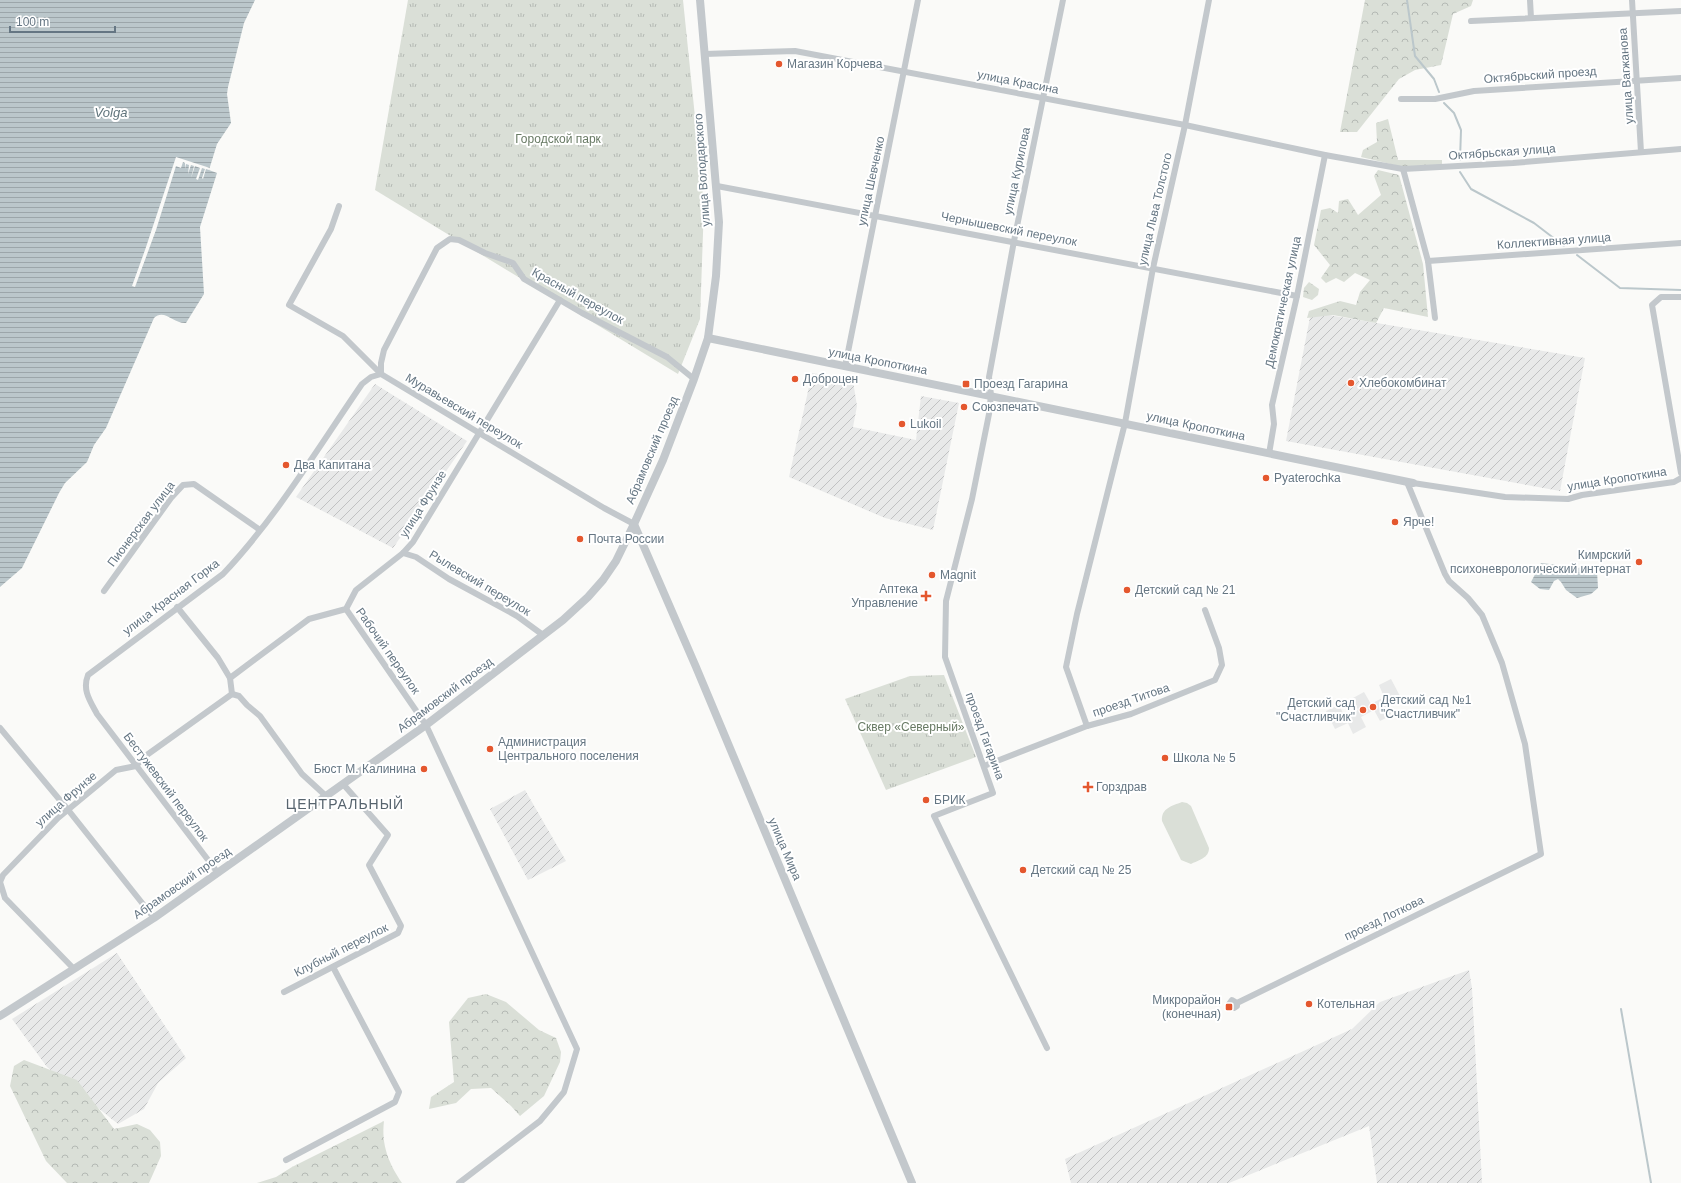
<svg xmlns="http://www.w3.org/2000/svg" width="1681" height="1183" font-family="Arial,sans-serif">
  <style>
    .built { fill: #e8e9e9 }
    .industrial { fill: url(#industrial-furrows) }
    .forest { fill: url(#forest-crowns) }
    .park { fill: url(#park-tufts) }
    .pitch { fill: #dadfd7 }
    .water { fill: url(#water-rules) }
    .pier { fill: #fafaf8 }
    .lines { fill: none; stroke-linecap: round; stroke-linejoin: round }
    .stream { stroke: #bbc7cb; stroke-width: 2 }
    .minor { stroke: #c3c8cc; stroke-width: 6 }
    .tertiary { stroke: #c3c8cc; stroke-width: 8 }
    .poi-dot { fill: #e4572e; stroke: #fff; stroke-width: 1.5 }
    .labels { text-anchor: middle; stroke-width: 4; stroke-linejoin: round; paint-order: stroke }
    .poi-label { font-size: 12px; fill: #657683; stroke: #fff; text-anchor: start }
    .street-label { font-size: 12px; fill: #657683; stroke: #fff }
    .park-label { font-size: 12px; fill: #687a64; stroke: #fff }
    .water-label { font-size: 13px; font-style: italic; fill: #60757c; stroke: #fff }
    .quarter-label { font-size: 14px; letter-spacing: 1px; fill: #57646e; stroke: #fff }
  </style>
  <defs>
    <pattern id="industrial-furrows" width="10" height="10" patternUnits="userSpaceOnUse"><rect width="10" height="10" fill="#e8e9e9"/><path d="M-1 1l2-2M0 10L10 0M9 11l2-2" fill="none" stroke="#c0c1c2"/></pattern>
    <pattern id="forest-crowns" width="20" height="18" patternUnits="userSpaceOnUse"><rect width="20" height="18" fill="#dadfd7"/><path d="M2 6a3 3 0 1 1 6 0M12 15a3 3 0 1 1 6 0" fill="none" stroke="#b4b9b4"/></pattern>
    <pattern id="park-tufts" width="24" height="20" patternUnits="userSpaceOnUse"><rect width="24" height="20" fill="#dadfd7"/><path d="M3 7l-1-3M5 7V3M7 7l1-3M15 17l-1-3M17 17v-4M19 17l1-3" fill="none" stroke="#b4b9b4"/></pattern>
    <pattern id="water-rules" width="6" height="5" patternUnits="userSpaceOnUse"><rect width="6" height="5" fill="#bbc7cb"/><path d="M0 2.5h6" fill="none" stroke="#9ca6aa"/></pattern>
  </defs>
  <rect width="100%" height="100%" fill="#fafaf8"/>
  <path class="built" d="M1391 679 1400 696 1386 703 1392 715 1380 721 1374 710 1361 717 1366 727 1353 734 1348 723 1335 729 1326 711 1339 705 1345 717 1358 710 1353 698 1364 692 1371 704 1384 697 1379 685Z"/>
  <g class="industrial">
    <path d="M1311 312 1585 358 1560 491 1286 441Z"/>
    <path d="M812 373 853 381 857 406 853 427 916 440 921 396 959 403 933 530 885 518 789 477Z"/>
    <path d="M375 384 467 441 393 548 296 497Z"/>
    <path d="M525 790 566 861 528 880 490 809Z"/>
    <path d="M117 953 186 1058 158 1083 144 1109 118 1124 47 1067 12 1019Z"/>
    <path d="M1469 970 1472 988 1482 1183H1377L1369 1126 1229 1183H1071L1065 1159 1352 1029 1380 1002Z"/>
  </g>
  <g class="forest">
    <path d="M1365 0H1473L1471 6 1453 14 1441 65 1415 70 1399 79 1357 132H1340Z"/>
    <path d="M1388 119 1398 160H1442V166H1399L1361 157 1363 150 1377 142 1376 123Z"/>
    <path d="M1378 170 1399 175 1423 264 1428 317 1384 308 1376 323 1333 315 1307 318 1309 311 1340 301 1356 305 1360 292 1370 280 1355 273 1344 282 1336 278 1326 283 1321 278 1330 265 1314 245 1321 210 1330 208 1338 213 1339 201 1348 199 1358 215 1381 195 1374 176Z"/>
    <path d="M1309 282 1319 289 1318 295 1312 300 1303 297 1304 288Z"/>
    <path d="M486 994 506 1002 539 1030 556 1038 561 1052 560 1062 544 1096 520 1116 511 1106 491 1088 471 1089 456 1103 429 1109 431 1097 454 1082 449 1022 468 998Z"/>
    <path d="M24 1060 77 1080 114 1129 137 1124 150 1130 160 1142 161 1156 149 1183H67L46 1161 10 1086 14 1066Z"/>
    <path d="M384 1121C381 1145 389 1164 402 1183H257L276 1177 292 1167Z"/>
  </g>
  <g class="park">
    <path d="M408 0H683L704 205 700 319 678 374 375 190Z"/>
    <path d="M944 675 976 757 886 790 845 699 910 676Z"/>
  </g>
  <path class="pitch" d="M1182 802 1187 803 1191 806 1209 848C1209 858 1199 860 1191 864L1181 860 1162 821C1161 808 1172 806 1182 802Z"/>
  <g class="water">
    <path d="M0 0H255L244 23 228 87 227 94 231 123 217 144 209 170 217 173 200 227 204 294 186 323C174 324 164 308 154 318L106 428 94 445 87 462 65 483 59 493 22 568 0 587Z"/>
    <path d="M1541 563 1559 565 1571 569 1591 566 1597 571 1598 588 1591 594 1577 598 1566 590 1561 582 1558 579 1554 581 1549 590 1540 589 1531 582Z"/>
  </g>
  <path class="pier" d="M176 157 210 168 209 170 206 169 203 179 202 178 205 169 202 168 198 180 196 179 200 168 195 166 191 178 194 166 191 165 188 174 189 165 186 164 185 169V163L183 162 181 168 176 166 156 230 135 287 132 286 145 250Z"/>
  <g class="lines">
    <g class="stream">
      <path d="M1407 0 1415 56 1434 79 1439 92"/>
      <path d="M1444 103 1454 113 1461 130 1460 160"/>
      <path d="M1460 172 1471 189 1534 223 1564 246"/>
      <path d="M1577 255 1620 288 1681 290"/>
      <path d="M1621 1009 1651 1183"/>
    </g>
    <g class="minor">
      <path d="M1530 0 1531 18"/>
      <path d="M1632 0 1641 152"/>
      <path d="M1471 21 1681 11"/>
      <path d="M705 54 795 51 1185 125 1325 155 1403 169 1513 163 1681 149"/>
      <path d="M1401 99H1435L1474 91 1681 78"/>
      <path d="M1403 169 1428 261 1435 318"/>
      <path d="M717 186 1297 296"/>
      <path d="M339 206 331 229 289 305 343 336 381 374 604 508 634 524"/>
      <path d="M1428 261 1681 243"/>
      <path d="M1681 297H1661L1652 305 1681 473"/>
      <path d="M845 367 918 0"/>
      <path d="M1269 454 1274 424 1272 405 1297 296 1325 155"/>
      <path d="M1413 483 1505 497 1568 499 1582 495 1674 482 1681 478"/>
      <path d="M403 553 416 557 449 579 517 616 543 635"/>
      <path d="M104 591 171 498 183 485 194 484 260 530"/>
      <path d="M177 607 218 658 230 678 232 694"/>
      <path d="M346 609 426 725 577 1049 564 1092 540 1121 459 1183"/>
      <path d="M230 678 309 619 346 609 356 590 403 553 413 542 560 300"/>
      <path d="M232 694 239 696 247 705 260 716 302 774 326 796"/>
      <path d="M1087 726 1066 667 1077 614 1125 423 1153 268 1185 125 1209 0"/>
      <path d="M0 728 69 811 154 918"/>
      <path d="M984 766 1087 726 1131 714 1215 680 1222 665 1219 648 1205 610"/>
      <path d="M218 873 97 714C90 701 82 690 88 675L223 574C276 518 318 448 362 384L371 377 381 374V363L384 350 437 248 450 239 459 240 485 253 513 263 524 279 582 313 667 357 694 379"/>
      <path d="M74 969 5 898 0 882 3 875 58 818 116 770 136 766 144 757 232 694"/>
      <path d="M284 992 398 933 401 926 369 865 388 835 343 784"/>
      <path d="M1237 1003V1006L1234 1008 1229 1004 1232 1000 1237 1003 1541 854 1525 744 1502 663 1482 615 1468 598 1449 581 1445 574 1407 482"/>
      <path d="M1047 1048 934 816 993 793 945 657 946 601 972 499 989 414 991 395 989 377 1014 241 1063 0"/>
      <path d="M286 1160 395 1102 399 1092 333 967"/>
    </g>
    <g class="tertiary">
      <path d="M708 338 1413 483"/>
      <path d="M634 524 696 667 912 1183"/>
      <path d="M0 1016 154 918 426 725 563 620 588 597 603 580 616 561 634 524 663 460 694 379 708 338 716 276 719 222 700 0"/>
    </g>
  </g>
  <g class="poi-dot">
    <circle cx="779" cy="64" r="4"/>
    <circle cx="795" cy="379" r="4"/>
    <circle cx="1351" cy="383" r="4"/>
    <rect x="962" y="380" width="8" height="8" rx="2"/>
    <circle cx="964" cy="407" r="4"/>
    <circle cx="902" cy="424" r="4"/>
    <circle cx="286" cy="465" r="4"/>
    <circle cx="1266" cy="478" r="4"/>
    <circle cx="1395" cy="522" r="4"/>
    <circle cx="580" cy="539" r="4"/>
    <circle cx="1639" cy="562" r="4"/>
    <circle cx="932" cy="575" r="4"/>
    <circle cx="1127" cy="590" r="4"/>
    <path d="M924 590h4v4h4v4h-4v4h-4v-4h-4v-4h4z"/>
    <circle cx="1373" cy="707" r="4"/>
    <circle cx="1363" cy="710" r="4"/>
    <circle cx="490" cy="749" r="4"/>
    <circle cx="1165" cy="758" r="4"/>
    <circle cx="424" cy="769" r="4"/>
    <path d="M1086 781h4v4h4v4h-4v4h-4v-4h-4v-4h4z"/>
    <circle cx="926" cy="800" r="4"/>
    <circle cx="1023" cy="870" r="4"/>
    <circle cx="1309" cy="1004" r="4"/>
    <rect x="1225" y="1003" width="8" height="8" rx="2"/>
  </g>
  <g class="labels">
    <g class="poi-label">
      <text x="787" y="68">Магазин Корчева</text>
      <text x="803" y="383">Доброцен</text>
      <text x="1359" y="387">Хлебокомбинат</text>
      <text x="974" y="388">Проезд Гагарина</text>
      <text x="972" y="411">Союзпечать</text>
      <text x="910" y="428">Lukoil</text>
      <text x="294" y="469">Два Капитана</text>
      <text x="1274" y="482">Pyaterochka</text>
      <text x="1403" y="526">Ярче!</text>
      <text x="588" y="543">Почта России</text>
      <text x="1631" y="559" text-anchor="end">Кимрский<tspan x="1631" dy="14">психоневрологический интернат</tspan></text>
      <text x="940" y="579">Magnit</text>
      <text x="918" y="593" text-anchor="end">Аптека<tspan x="918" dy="14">Управление</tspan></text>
      <text x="1135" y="594">Детский сад № 21</text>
      <text x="1381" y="704">Детский сад №1<tspan x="1381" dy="14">"Счастливчик"</tspan></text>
      <text x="1355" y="707" text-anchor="end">Детский сад<tspan x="1355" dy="14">"Счастливчик"</tspan></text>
      <text x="498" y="746">Администрация<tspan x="498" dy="14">Центрального поселения</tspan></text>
      <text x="1173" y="762">Школа № 5</text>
      <text x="416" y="773" text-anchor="end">Бюст М. Калинина</text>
      <text x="1096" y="791">Горздрав</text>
      <text x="934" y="804">БРИК</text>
      <text x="1031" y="874">Детский сад № 25</text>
      <text x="1221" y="1004" text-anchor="end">Микрорайон<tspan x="1221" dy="14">(конечная)</tspan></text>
      <text x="1317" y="1008">Котельная</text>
    </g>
    <g class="street-label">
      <text transform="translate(1540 75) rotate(-4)" y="4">Октябрьский проезд</text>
      <text transform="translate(1626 76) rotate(-94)" y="4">улица Вагжанова</text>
      <text transform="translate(1018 82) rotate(11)" y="4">улица Красина</text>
      <text transform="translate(1502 152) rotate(-4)" y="4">Октябрьская улица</text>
      <text transform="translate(702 170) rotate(-94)" y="4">улица Володарского</text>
      <text transform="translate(1017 171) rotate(-78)" y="4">улица Курилова</text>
      <text transform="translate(871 181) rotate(-78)" y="4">улица Шевченко</text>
      <text transform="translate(1155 209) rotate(-77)" y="4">улица Льва Толстого</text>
      <text transform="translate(1009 229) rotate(11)" y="4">Чернышевский переулок</text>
      <text transform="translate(1554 241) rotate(-4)" y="4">Коллективная улица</text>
      <text transform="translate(578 296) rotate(29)" y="4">Красный переулок</text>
      <text transform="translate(1283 302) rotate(-78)" y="4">Демократическая улица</text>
      <text transform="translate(878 361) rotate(11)" y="4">улица Кропоткина</text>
      <text transform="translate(464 411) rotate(31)" y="4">Муравьевский переулок</text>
      <text transform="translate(1196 426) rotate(12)" y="4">улица Кропоткина</text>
      <text transform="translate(652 450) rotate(-67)" y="4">Абрамовский проезд</text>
      <text transform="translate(1617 479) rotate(-9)" y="4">улица Кропоткина</text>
      <text transform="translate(423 504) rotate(-58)" y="4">улица Фрунзе</text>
      <text transform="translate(141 524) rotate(-53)" y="4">Пионерская улица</text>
      <text transform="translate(480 583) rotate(31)" y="4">Рылевский переулок</text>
      <text transform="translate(171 597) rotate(-37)" y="4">улица Красная Горка</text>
      <text transform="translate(388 651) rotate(55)" y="4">Рабочий переулок</text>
      <text transform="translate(445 695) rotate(-37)" y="4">Абрамовский проезд</text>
      <text transform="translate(1131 700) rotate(-19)" y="4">проезд Титова</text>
      <text transform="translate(985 736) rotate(70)" y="4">проезд Гагарина</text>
      <text transform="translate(166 787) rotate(53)" y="4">Бестужевский переулок</text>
      <text transform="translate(66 799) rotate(-41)" y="4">улица Фрунзе</text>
      <text transform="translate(785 849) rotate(67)" y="4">улица Мира</text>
      <text transform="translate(182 883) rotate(-35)" y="4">Абрамовский проезд</text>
      <text transform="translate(1384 918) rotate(-26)" y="4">проезд Лоткова</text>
      <text transform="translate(341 950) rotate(-27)" y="4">Клубный переулок</text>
    </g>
    <g class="park-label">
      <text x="558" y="143">Городской парк</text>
      <text x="911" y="731">Сквер «Северный»</text>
    </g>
    <g class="water-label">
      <text x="111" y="117">Volga</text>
    </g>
    <g class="quarter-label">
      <text x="345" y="809">ЦЕНТРАЛЬНЫЙ</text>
    </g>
  </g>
  <path d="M10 26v6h105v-6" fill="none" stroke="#657683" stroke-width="2"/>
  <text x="16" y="26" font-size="12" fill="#657683" stroke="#ffffff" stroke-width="3" paint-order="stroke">100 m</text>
</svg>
